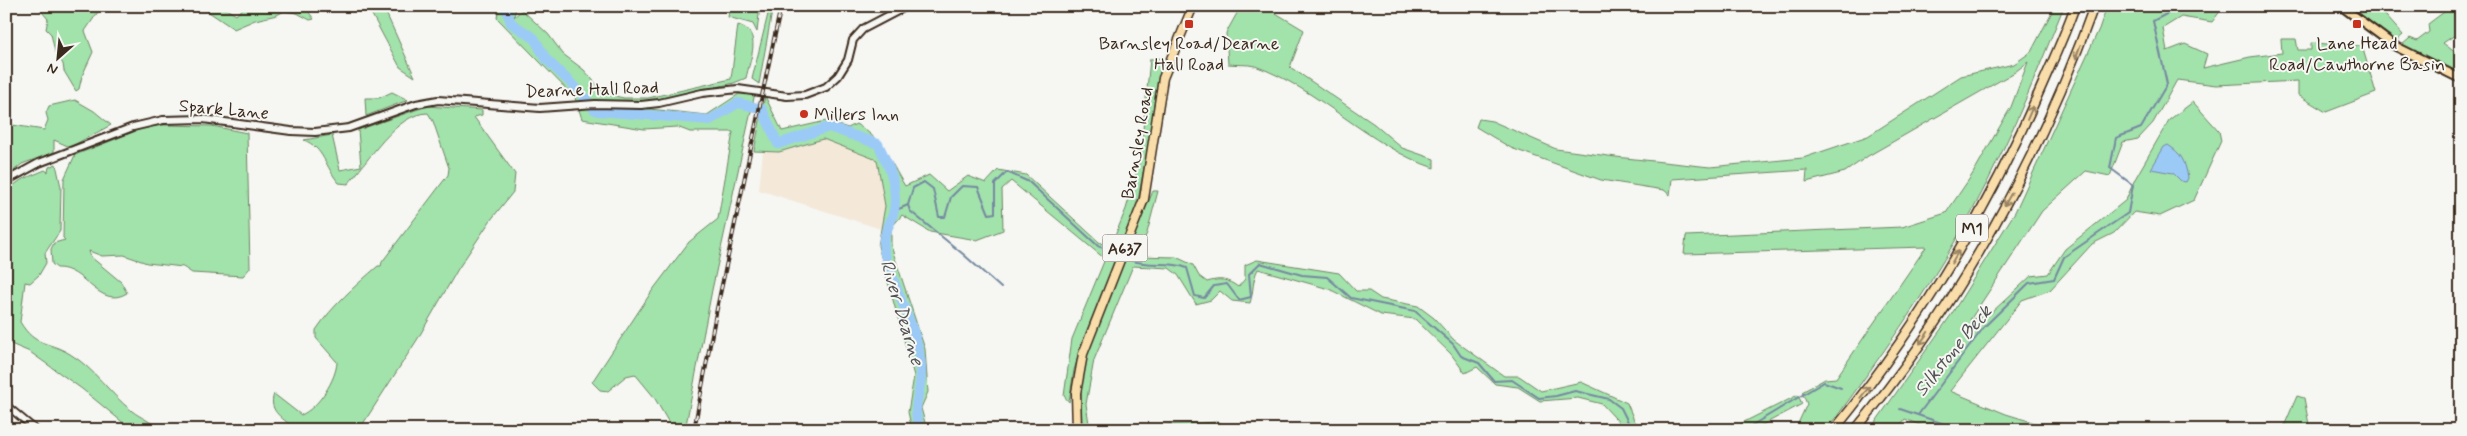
<svg xmlns="http://www.w3.org/2000/svg" width="2467" height="436" font-family="Mynerve,sans-serif">
  <style>
    .built { fill: #f4e8d9 }
    .green { fill: #a2e2ab; stroke: #6e8664 }
    .water { fill: #9ccaf7; stroke: #758aa0 }
    .lines { fill: none; stroke-linecap: round; stroke-linejoin: round }
    .stream { stroke: #758aa0; stroke-width: 2 }
    .river { stroke: #9ccaf7; stroke-width: 10 }
    .tertiary-casing { stroke: #3b2a1e; stroke-width: 9 }
    .secondary-casing { stroke: #3b2a1e; stroke-width: 10 }
    .primary-casing { stroke: #3b2a1e; stroke-width: 11 }
    .trunk-casing { stroke: #3b2a1e; stroke-width: 11 }
    .motorway-casing { stroke: #3b2a1e; stroke-width: 11 }
    .tertiary { stroke: #f6f6f2; stroke-width: 5.5 }
    .secondary { stroke: #f6f6f2; stroke-width: 6 }
    .primary { stroke: #f9deab; stroke-width: 7 }
    .trunk { stroke: #f9deab; stroke-width: 8 }
    .motorway { stroke: #f9deab; stroke-width: 8 }
    .rail-casing { stroke: #3b2a1e; stroke-width: 4 }
    .rail { stroke: #f6f6f2; stroke-width: 2; stroke-dasharray: 5.5; stroke-linecap: butt }
    .oneway { stroke: #9a8464 }
    .poi-dot { fill: #c8321e; stroke: #f6f6f2; stroke-width: 2 }
    .labels { text-anchor: middle; stroke-width: 4; stroke-linejoin: round; paint-order: stroke }
    .shield { fill: #f6f6f2; stroke: #73675e; stroke-width: 1 }
    .shield-label { font-size: 16px; font-weight: bold; fill: #3b2a1e }
    .poi-label { font-size: 18px; fill: #3b2a1e; stroke: #f6f6f2 }
    .street-label { font-size: 18px; fill: #3b2a1e; stroke: #f6f6f2 }
    .water-label { font-size: 19px; font-style: italic; fill: #535254; stroke: #f6f6f2 }
  </style>
  <rect width="100%" height="100%" fill="#f6f6f2"/>
  <filter id="ink" filterUnits="userSpaceOnUse"><feTurbulence type="fractalNoise" baseFrequency=".02" numOctaves="2"/><feDisplacementMap in="SourceGraphic" scale="10" xChannelSelector="R" yChannelSelector="G"/><feConvolveMatrix kernelMatrix="1 2 1 2 8 2 1 2 1" color-interpolation-filters="sRGB"/></filter>
  <g filter="url(#ink)">
    <path class="built" d="M823 139 877 160 885 206 881 229 759 190 763 152H779Z"/>
    <g class="green">
      <path d="M37 6H102L85 31 93 52 82 76 79 89 76 91 64 71 63 64 55 52 51 34 46 29 48 19Z"/>
      <path d="M200 6H221L236 15 246 6H304L314 19 310 20 297 13 284 11 277 15 255 20 234 29Z"/>
      <path d="M371 6H380L387 15 415 77 400 67 370 11Z"/>
      <path d="M499 6H516L514 17 522 10 548 34 563 54 584 70 605 94 624 98H648L731 79 738 25C763 32 750 59 746 78L734 83 661 100 636 103 597 101 601 104 707 115 739 94 755 93 712 290 685 430H673L654 397 635 374 626 376 608 391 600 390 592 382 652 291 689 242 718 219 733 132H690L677 127 644 129 582 119 575 98 497 18Z"/>
      <path d="M730 6H760L757 32 753 24 728 17Z"/>
      <path d="M770 6H773L759 84 752 79Z"/>
      <path d="M1241 6H1264L1304 30 1290 67 1374 124 1402 148 1434 159V168C1368 146 1320 89 1255 66 1247 64 1237 65 1228 64L1226 33Z"/>
      <path d="M2055 6H2064C2032 85 2001 163 1958 236 1922 299 1880 357 1838 415L1825 430H1795L1807 404 1802 392 1825 379 1836 378 1926 247 1684 254 1686 236 1902 227 1946 213 1972 175 2011 107 2028 62 2015 72 1868 156 1845 172 1806 182 1807 170 1672 179 1670 195 1664 190 1601 180 1511 148 1476 127 1479 119 1492 121 1556 149 1616 157 1710 167 1803 158 1868 136 1961 76 2014 64 2031 52Z"/>
      <path d="M2107 6H2224L2212 22 2181 17 2163 28 2167 51 2185 44 2207 54 2203 68 2250 57 2282 53 2281 39H2296L2298 50H2311V43L2362 46 2376 93 2326 112 2298 95V81L2216 85 2177 80 2153 123 2138 139 2123 142 2110 176 2086 171 2042 211 1970 320 1991 313 2031 276 2048 274 2065 249 2126 200 2135 179 2169 120 2193 102 2219 131 2221 141 2194 200 2160 216 2134 212 2114 233 2092 244 2050 290 2022 300 1950 391 2006 414 2058 430H1932L1905 419 1897 430H1870L1951 315 2015 212 2099 29Z"/>
      <path d="M2350 6H2377L2403 35 2396 41Z"/>
      <path d="M2452 6H2461V31L2443 43 2461 57V73L2402 45 2410 38 2417 41 2429 32 2428 24Z"/>
      <path d="M1164 58 1137 206 1086 333 1074 370 1069 402 1064 396 1072 339 1105 259 1011 181 1002 189 1003 230 977 240 930 232 902 215 891 228V246L925 349 928 392 921 408 927 430H912L908 412 914 376 878 246 885 206 877 160 823 139 779 152 754 151 765 96 782 131 826 121 848 128 856 124C885 141 888 159 905 186L929 175 947 191 968 176 986 183 998 170 1026 175 1099 242 1110 248 1126 209 1140 159 1150 59Z"/>
      <path d="M392 92 408 100 366 116 365 98H379Z"/>
      <path d="M75 100 94 111 111 125 70 147 54 140V152L22 164 11 173 6 171V124L44 130 48 120 46 113 49 106Z"/>
      <path d="M427 106 482 110V115L474 117 515 174 513 192 490 221 458 269 417 340 359 430H296C285 419 267 412 274 394L301 415C318 408 336 380 337 362L316 338V330C332 306 356 285 378 266H381L382 262 448 175 449 168 433 121 428 113C396 113 368 162 348 184L339 183C325 167 324 148 304 140L332 135 340 170 361 166 358 130Z"/>
      <path d="M165 125 212 126 247 133 250 268 243 276 192 273 183 267 147 263 124 255 102 256 89 251 91 257 121 282 127 293C99 310 85 267 57 268L52 264 51 249 54 243 65 240 63 238 64 179 75 155 146 127Z"/>
      <path d="M56 164 61 187 60 231 45 253 46 263 39 275 30 283 25 282 20 322C36 348 47 340 70 354 95 369 109 393 132 411 141 418 151 421 160 430H132L82 389 30 352 6 342V191L21 180 45 170 48 172 49 167Z"/>
      <path d="M1153 191H1158L1147 233 1137 256 1176 257 1193 265 1199 276 1207 282C1220 278 1227 279 1238 287L1245 279V265L1257 260 1339 273 1356 291H1369L1381 299 1418 306 1434 318 1454 340 1504 376H1519L1541 391 1581 382 1627 403 1634 420 1642 430H1626L1602 404 1578 398 1540 401 1518 387 1495 384 1477 367 1465 373 1451 354 1415 319 1381 315 1329 289 1258 269C1252 280 1254 291 1250 303L1232 301 1220 291 1211 300 1196 304 1178 275 1169 268 1133 266 1094 360 1086 404 1090 430H1082L1081 389 1085 353Z"/>
      <path d="M1798 395 1802 404 1753 430H1736L1742 423Z"/>
      <path d="M2297 396 2304 398 2310 430H2286L2285 424Z"/>
      <path d="M1218 422 1239 430H1113V428Z"/>
    </g>
    <path class="water" d="M2168 145C2182 154 2185 161 2188 178L2186 182 2181 181 2173 173 2151 169 2164 147Z"/>
    <g class="lines">
      <g class="stream">
        <path d="M908 205 910 211 963 254 1001 288"/>
        <path d="M894 211 908 205 913 188 924 182 933 189 939 217H945L951 197 962 186 978 187 989 214 995 213V184L1007 172 1029 182 1098 246 1113 252"/>
        <path d="M1130 260C1152 268 1168 260 1187 268L1195 296 1204 298 1214 286 1227 284 1239 300 1251 297 1249 274 1260 263 1302 275 1327 277 1351 298 1415 311 1453 344 1461 356 1479 363 1494 381 1512 380 1539 398 1556 396 1575 391 1609 399 1621 408 1632 430"/>
        <path d="M1900 409 1956 428 1974 430"/>
        <path d="M1918 415 1984 327 2029 283 2054 279 2064 257 2128 213 2133 185 2110 168 2116 138 2141 128 2167 84 2153 21 2178 8 2211 9 2213 6"/>
        <path d="M1744 430 1824 382 1841 388"/>
      </g>
      <path class="river" d="M505 6 511 23 534 38 546 59 580 92 594 109 598 111 710 120 738 103 762 109 778 144 829 127 878 144C889 166 898 184 894 210 892 223 881 235 884 250 892 287 919 330 921 367 923 392 909 407 921 430"/>
      <g class="tertiary-casing">
        <path id="tertiary" d="M6 405 36 430"/>
      </g>
      <g class="secondary-casing">
        <path id="secondary" d="M6 181 39 163 133 127 163 120 203 119 291 131 315 132 349 128 416 104 438 100 540 108 595 104 641 105 659 103 702 93 738 89 787 96 805 95 826 87 838 76 848 60 853 40 863 29 907 6"/>
      </g>
      <g class="primary-casing">
        <path id="primary" d="M2341 6 2395 46 2461 79"/>
      </g>
      <g class="trunk-casing">
        <path id="trunk" d="M1077 430 1076 393 1083 354 1144 199 1163 78 1193 6"/>
      </g>
      <g class="motorway-casing">
        <g id="motorway">
          <path d="M1834 430C1920 325 1989 208 2043 83 2054 58 2066 32 2075 6"/>
          <path d="M1855 430C1957 308 2041 155 2094 6"/>
        </g>
      </g>
      <use href="#tertiary" class="tertiary"/>
      <use href="#secondary" class="secondary"/>
      <use href="#primary" class="primary"/>
      <use href="#trunk" class="trunk"/>
      <use href="#motorway" class="motorway"/>
      <g class="rail-casing">
        <path id="rail" d="M694 430 715 318 781 6"/>
      </g>
      <use href="#rail" class="rail"/>
    </g>
    <defs><path id="oneway-shaft" d="M-6 0H5M1.5-3L5.5 0L1.5 3" fill="none" stroke-width="1.6" stroke-linecap="round" stroke-linejoin="round" transform="scale(1.25)"/></defs>
    <g class="oneway">
      <use href="#oneway-shaft" transform="translate(2078 52) rotate(109)"/>
      <use href="#oneway-shaft" transform="translate(2030 113) rotate(-67)"/>
      <use href="#oneway-shaft" transform="translate(2008 199) rotate(119)"/>
      <use href="#oneway-shaft" transform="translate(1955 257) rotate(-60)"/>
      <use href="#oneway-shaft" transform="translate(1924 338) rotate(125)"/>
      <use href="#oneway-shaft" transform="translate(1865 392) rotate(-51)"/>
    </g>
  </g>
  <g class="poi-dot">
    <rect x="1184" y="19" width="10" height="10" rx="2.5"/>
    <rect x="2352" y="19" width="10" height="10" rx="2.5"/>
    <circle cx="804" cy="114" r="5"/>
  </g>
  <g class="labels">
    <g class="shield">
      <rect x="1956" y="214.5" width="32" height="27" rx="4"/>
      <rect x="1102.5" y="234.5" width="45" height="27" rx="4"/>
    </g>
    <g class="shield-label">
      <text x="1972" y="234">M1</text>
      <text x="1125" y="254">A637</text>
    </g>
    <g class="poi-label">
      <text x="1189" y="49">Barnsley Road/Dearne<tspan x="1189" dy="21">Hall Road</tspan></text>
      <text x="2357" y="49">Lane Head<tspan x="2357" dy="21">Road/Cawthorne Basin</tspan></text>
      <text x="814" y="120" text-anchor="start">Millers Inn</text>
    </g>
    <g class="street-label">
      <text transform="translate(592 89) rotate(-2)" y="6">Dearne Hall Road</text>
      <text transform="translate(224 109) rotate(5)" y="6">Spark Lane</text>
      <text transform="translate(1137 143) rotate(-80)" y="6">Barnsley Road</text>
    </g>
    <g class="water-label">
      <text transform="translate(903 312) rotate(73)" y="7">River Dearne</text>
      <text transform="translate(1952 350) rotate(-51)" y="7">Silkstone Beck</text>
    </g>
  </g>
  <rect width="2467" height="436" fill="none" stroke="#f6f6f2" stroke-width="25"/>
  <rect x="12" y="12" width="2442" height="411" fill="none" stroke="#3b2a1e" stroke-width="2" filter="url(#ink)"/>
  <g transform="translate(58 58) rotate(207)" stroke="#f6f6f2" stroke-width="4" paint-order="stroke">
  <path d="M0-4L9 19L0 12L-9 19Z" fill="#3b2a1e"/>
  <text y="-8" font-size="14" font-weight="bold" text-anchor="middle" fill="#3b2a1e">N</text>
  </g>
</svg>
